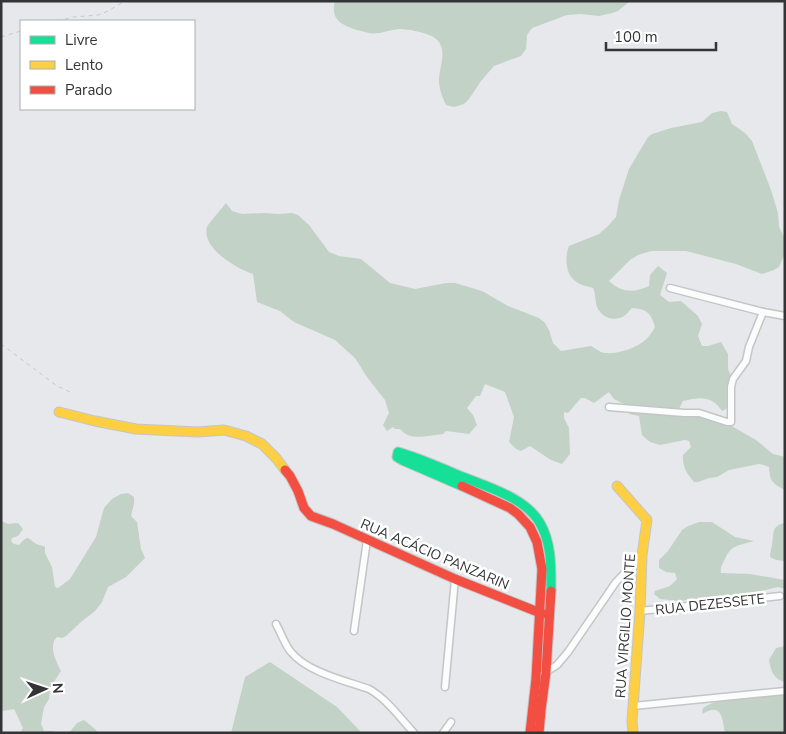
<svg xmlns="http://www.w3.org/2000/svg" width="786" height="734" font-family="'Nunito Sans',sans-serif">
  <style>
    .forest { fill: #c2d2c6 }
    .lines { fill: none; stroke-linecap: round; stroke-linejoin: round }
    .street-casing { stroke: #c3c5c7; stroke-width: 9 }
    .fast-casing { stroke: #c3c5c7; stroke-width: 11 }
    .slow-casing { stroke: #c3c5c7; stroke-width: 11 }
    .jam-casing { stroke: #c3c5c7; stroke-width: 11 }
    .path { stroke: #c7c8c9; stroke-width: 1; stroke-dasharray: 4 4; stroke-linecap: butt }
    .street { stroke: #fbfcfc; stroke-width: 6 }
    .fast { stroke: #16e098; stroke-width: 9 }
    .slow { stroke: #ffcf43; stroke-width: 9 }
    .jam { stroke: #f24e42; stroke-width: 9 }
    .labels { text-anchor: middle; stroke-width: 5; stroke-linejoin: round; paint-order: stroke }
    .street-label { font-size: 14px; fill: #333435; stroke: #fff }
  </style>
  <rect width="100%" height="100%" fill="#e6e8eb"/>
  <g class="forest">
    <path d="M335 1H630L618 11 612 13 599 16 581 14 567 15 532 28 527 35 526 49 521 56 494 66 481 81 469 99 464 104 454 107 446 105C442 97 440 91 439 83 438 69 449 50 436 39 430 33 408 29 399 29 389 30 378 35 369 33 365 32 361 31 357 30 342 25 330 20 335 1Z"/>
    <path d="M721 111 727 112 732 124 745 133 752 141 771 190 778 213 779 227 785 239V253L779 267 774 270 762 274 736 264 686 251H651L638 255 630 260 609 281C622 293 634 293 649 286L650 275 658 266 667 273 660 295 669 302 681 301 698 316 702 324 698 336 702 346H708L721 342 728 354V369L731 376C727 386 732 400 728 406 727 409 724 410 722 411 712 395 699 397 683 401L678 411 716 417 756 440 773 454 785 457V490C772 483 770 482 769 467L764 465 759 464 729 470 717 477 709 478 698 482H694C687 473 682 467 683 455L691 447 689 441 685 440 660 445 650 442 642 435 639 416 629 414 628 406 614 399 609 392 594 403 585 398H581L568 413 564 412V418L569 428 570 454 562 464 551 460 530 446 521 451 516 449 509 442 514 417 505 392 485 384 480 396H476L467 408 473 415 477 425 469 434 446 431 443 434C429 435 410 442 400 429H395L393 427 387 431 383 425 389 413 385 400 367 377 355 358 335 340 294 322 280 311 257 302 253 274C237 269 201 248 207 227 209 223 223 207 226 203L232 211 242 214 264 213 278 214 292 213 298 215 309 225 329 252 339 256 361 259 390 283 415 289 446 283H455L482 291 508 306 539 318 545 323 549 330 553 343 561 351 591 346C594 348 598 350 601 352 612 356 634 349 643 342 648 338 652 333 655 327 651 313 647 309 632 308 630 310 627 314 624 316 614 322 602 318 597 307 595 301 596 294 593 288 586 286 579 285 574 280 565 272 565 256 569 246L599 234 608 226 616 217 619 200 629 169 648 137 652 134 671 128 702 122 712 113Z"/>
    <path d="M128 493 134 497V504L131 516 137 522 141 549 145 558 126 577 108 587 102 602 95 611 81 622 66 636 62 638 57 637C48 646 56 661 61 671L50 688 49 699 44 707 41 724 44 731H53L56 733H20L23 728 14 709 3 711 1 709V521L8 524 18 523 23 529 18 536 12 538 11 541 14 544 19 545C29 535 26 537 36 544 37 544 43 546 45 547V553L52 567 55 587 58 588 70 579 96 537 104 508 112 499 121 494Z"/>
    <path d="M699 522H712L735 537 754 541C738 546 731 544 724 561 722 565 720 568 721 573L750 574 785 580V589L778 587 757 592 678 601 660 599 654 594 655 591 670 586 677 579 675 573 666 572 659 568V560L668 551 682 530 688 526Z"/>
    <path d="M785 523V561L776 560 770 557C770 552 771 550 772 545 774 533 771 526 785 523Z"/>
    <path d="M785 646V682C773 679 771 671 769 660L776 648Z"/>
    <path d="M270 662 337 707 362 733H231L245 677Z"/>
    <path d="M785 690V733H725C722 717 722 702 702 714L703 708C724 695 761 693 785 690Z"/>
    <path d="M84 720 95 729 98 733H69L77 723Z"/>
  </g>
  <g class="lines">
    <g class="street-casing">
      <g id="street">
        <path d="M670 288 763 312 785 316"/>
        <path d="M609 407 684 413H699L727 422H731V387L733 379 746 361 749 347 763 312"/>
        <path d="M640 611 780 596"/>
        <path d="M276 624C281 633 285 645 291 652 307 672 346 681 369 689 387 699 400 718 414 733"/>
        <path d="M354 631 367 540"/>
        <path d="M543 674 557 665 568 652 616 582 642 555"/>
        <path d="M445 687 455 579"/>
        <path d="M633 706 785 691"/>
        <path d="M443 733 451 722"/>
      </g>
    </g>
    <g class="fast-casing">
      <path id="fast" d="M462 486 402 460 397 457 398 452C420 458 441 468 463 477 488 487 526 498 540 523 552 544 551 568 551 591"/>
    </g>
    <g class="slow-casing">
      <g id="slow">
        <path d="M59 412 95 421 136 429 198 432 224 430 246 436 262 444 276 458 285 470"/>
        <path d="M617 486 647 520 642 555 640 611 632 721 633 733"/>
      </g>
    </g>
    <g class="jam-casing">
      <g id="jam">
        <path d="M285 470 290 476 298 491 304 508 311 516 333 524 455 579 543 614"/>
        <path d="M462 486 510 508 518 514 530 527 537 542 542 569 536 679 530 733"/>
        <path d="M539 733 541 710 546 672 551 591"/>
      </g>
    </g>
    <g class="path">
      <path d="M57 21 74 17 98 15 108 11 125 1"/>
      <path d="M1 37 21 31"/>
      <path d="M1 344 57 386 70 392"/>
    </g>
    <use href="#street" class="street"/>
    <use href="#fast" class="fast"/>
    <use href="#slow" class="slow"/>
    <use href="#jam" class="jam"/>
  </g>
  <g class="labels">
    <g class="street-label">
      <text transform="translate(435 554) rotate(23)" y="5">RUA ACÁCIO PANZARIN</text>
      <text transform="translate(710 604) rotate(-6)" y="5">RUA DEZESSETE</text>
      <text transform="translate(625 626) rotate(-86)" y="5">RUA VIRGILIO MONTE</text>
    </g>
  </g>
  <rect width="786" height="734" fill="none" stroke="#333435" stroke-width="5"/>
  <rect x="20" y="20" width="175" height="90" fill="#ffffff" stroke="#adaeae"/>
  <rect x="30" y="36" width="25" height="8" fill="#16e098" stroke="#adaeae"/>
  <text x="65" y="45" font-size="15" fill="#333435">Livre</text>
  <rect x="30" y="61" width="25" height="8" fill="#ffcf43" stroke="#adaeae"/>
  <text x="65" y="70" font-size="15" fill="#333435">Lento</text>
  <rect x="30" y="86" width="25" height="8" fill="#f24e42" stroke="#adaeae"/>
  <text x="65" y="95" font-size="15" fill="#333435">Parado</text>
  <g transform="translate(45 689) rotate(87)" stroke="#ffffff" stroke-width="4" paint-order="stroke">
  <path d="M0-4L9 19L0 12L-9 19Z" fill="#333435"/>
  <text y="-8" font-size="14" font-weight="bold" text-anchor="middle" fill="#333435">N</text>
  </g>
  <path d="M606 42v8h110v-8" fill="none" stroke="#333435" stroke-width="2.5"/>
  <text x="614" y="42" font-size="15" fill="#333435" stroke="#ffffff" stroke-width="4" paint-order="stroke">100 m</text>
</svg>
